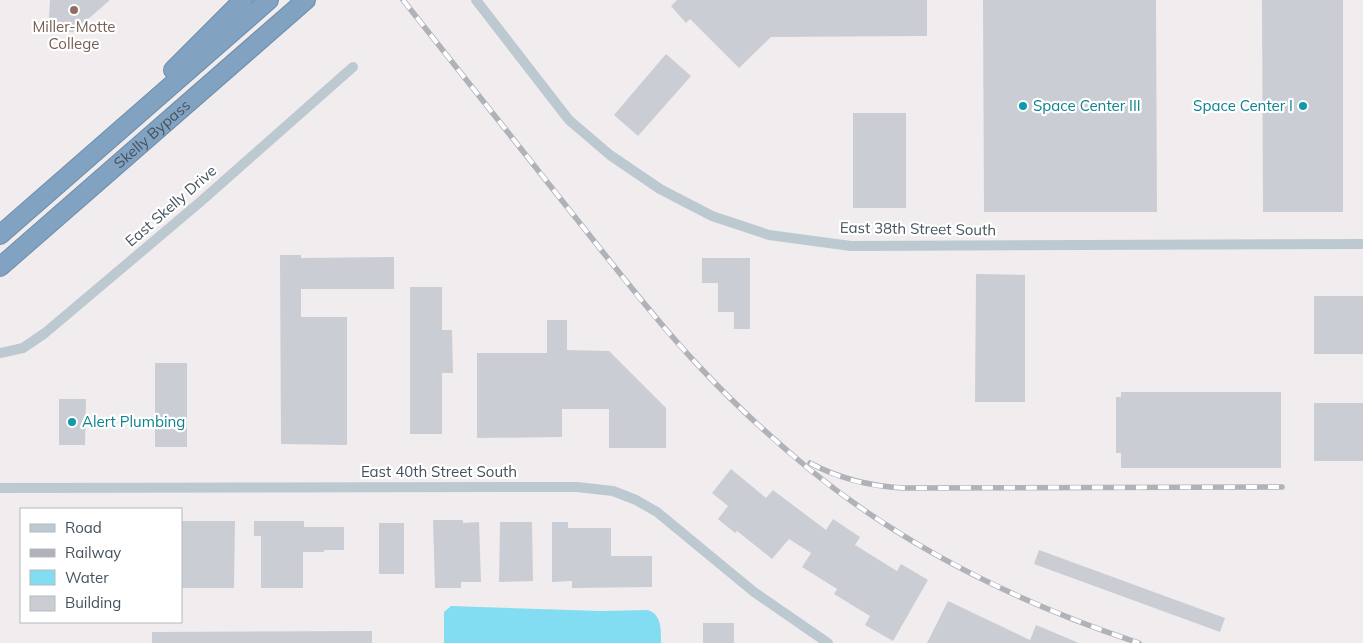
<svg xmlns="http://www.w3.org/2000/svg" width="1363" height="643" font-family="Mulish,sans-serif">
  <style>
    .water { fill: #82ddf2 }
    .building { fill: #cacdd3 }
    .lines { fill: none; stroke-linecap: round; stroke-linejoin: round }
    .motorway-casing { stroke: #6d8dac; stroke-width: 20 }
    .minor { stroke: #bdc9d1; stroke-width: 10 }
    .motorway { stroke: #82a2c1; stroke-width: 18 }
    .rail-casing { stroke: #afb3b9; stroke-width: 5.5 }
    .rail { stroke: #fff; stroke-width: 4; stroke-dasharray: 11; stroke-linecap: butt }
    .education-dot { fill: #8d6e63; stroke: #fff; stroke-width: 2 }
    .culture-dot { fill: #0f9aa8; stroke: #fff; stroke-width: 2 }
    .labels { text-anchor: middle; stroke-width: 4.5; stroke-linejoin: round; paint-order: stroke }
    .education-label { font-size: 15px; fill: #785e54; stroke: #fff }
    .culture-label { font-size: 15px; fill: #0d838f; stroke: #fff; text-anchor: start }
    .street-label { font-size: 15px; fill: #45525d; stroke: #fff }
  </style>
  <rect width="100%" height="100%" fill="#f1edee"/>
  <path class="water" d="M451 606 601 611 648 610C662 615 661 630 661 643H444V612Z"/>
  <g class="building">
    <path d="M50 0H110L73 32 60 31 49 19Z"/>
    <path d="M677 0H927V36L771 37 739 68 690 19 686 23 671 6Z"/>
    <path d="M983 0H1156L1157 212H984Z"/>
    <path d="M1262 0H1343V212H1263Z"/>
    <path d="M666 54 691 76 638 136 614 115Z"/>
    <rect x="853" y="113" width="53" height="95"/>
    <path d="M280 255H301V258L394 257V289H301V317H347V445L281 444Z"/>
    <path d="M702 258H750V329H734V312H718V283H702Z"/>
    <path d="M976 274 1025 275V402H975Z"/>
    <path d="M410 287H442V330H452L453 373H442V434H410Z"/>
    <rect x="1314" y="296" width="49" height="58"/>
    <path d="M547 320H567V350L609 351 666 408V448H609V409H562V437L477 438V353H547Z"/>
    <rect x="155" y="363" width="32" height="84"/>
    <path d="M1121 392H1281V468H1121V453H1116V397H1121Z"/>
    <path d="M59 399H86L85 445H59Z"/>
    <rect x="1314" y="403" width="49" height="58"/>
    <path d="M731 469 766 498 773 490 826 530 833 519 860 537 855 545 897 571 901 564 928 580 893 641 865 625 870 616 834 594 837 589 802 567 811 553 789 539 772 559 737 531 735 533 718 519 728 506 712 493Z"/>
    <path d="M433 520H463V523L479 522 481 582H461V588H435Z"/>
    <path d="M181 521H235L234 588H181Z"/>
    <path d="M254 521H304V527H344V550H324V552H303V588H261V536H254Z"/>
    <path d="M500 522H532L533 581 499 582Z"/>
    <path d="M552 522H568V528H611V556H652V587L572 588V581L552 582Z"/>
    <rect x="379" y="523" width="25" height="51"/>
    <path d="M1039 550 1225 618 1220 632 1034 564Z"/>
    <path d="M948 601 1030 640 1036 625 1079 643H927Z"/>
    <rect x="703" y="623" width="31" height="20"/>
    <path d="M372 631V643H152V632Z"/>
  </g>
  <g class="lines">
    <g class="motorway-casing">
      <g id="motorway">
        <path d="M173 70 243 0"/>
        <path d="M0 235 269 0"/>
        <path id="s1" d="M0 267 306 0"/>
      </g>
    </g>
    <g class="minor">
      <path d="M476 0 569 120 610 155 660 189 712 216 769 235 851 246 1363 244"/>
      <path d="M0 353 23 348 45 333 199 203 353 67"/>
      <path d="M0 488 577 487 613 491 636 500 657 512 754 592 828 643"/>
    </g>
    <use href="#motorway" class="motorway"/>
    <g class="rail-casing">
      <g id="rail">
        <path d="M403 0C459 71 515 141 571 212 612 263 651 315 695 362 730 400 769 436 809 469 905 547 1021 604 1139 643"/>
        <path d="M810 463C840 479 869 486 903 488L1282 487"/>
      </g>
    </g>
    <use href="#rail" class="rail"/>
  </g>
  <circle class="education-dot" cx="74" cy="10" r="5"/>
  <g class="culture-dot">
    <circle cx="1023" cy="106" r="5"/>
    <circle cx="1303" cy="106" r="5"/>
    <circle cx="72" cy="422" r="5"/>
  </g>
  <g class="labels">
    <g class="education-label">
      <text x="74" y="32">Miller-Motte<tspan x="74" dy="17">College</tspan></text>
    </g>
    <g class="culture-label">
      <text x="1033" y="111">Space Center III</text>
      <text x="1293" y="111" text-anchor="end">Space Center I</text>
      <text x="82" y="427">Alert Plumbing</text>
    </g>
    <g class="street-label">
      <text dy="5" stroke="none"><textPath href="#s1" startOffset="202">Skelly Bypass</textPath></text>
      <text transform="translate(171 206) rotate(-41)" y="5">East Skelly Drive</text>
      <text transform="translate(918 229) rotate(1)" y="5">East 38th Street South</text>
      <text x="439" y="477">East 40th Street South</text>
    </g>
  </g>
  <rect x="20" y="508" width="162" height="115" fill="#ffffff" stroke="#b5babe"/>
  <rect x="30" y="524" width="25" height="8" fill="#bdc9d1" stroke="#b5babe"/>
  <text x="65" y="533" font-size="15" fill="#45525d">Road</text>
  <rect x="30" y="549" width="25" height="8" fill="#afb3b9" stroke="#b5babe"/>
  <text x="65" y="558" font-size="15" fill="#45525d">Railway</text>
  <rect x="30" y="570" width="25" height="15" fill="#82ddf2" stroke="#b5babe"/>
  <text x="65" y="583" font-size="15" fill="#45525d">Water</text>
  <rect x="30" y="596" width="25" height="15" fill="#cacdd3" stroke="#b5babe"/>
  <text x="65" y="608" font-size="15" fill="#45525d">Building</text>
</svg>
